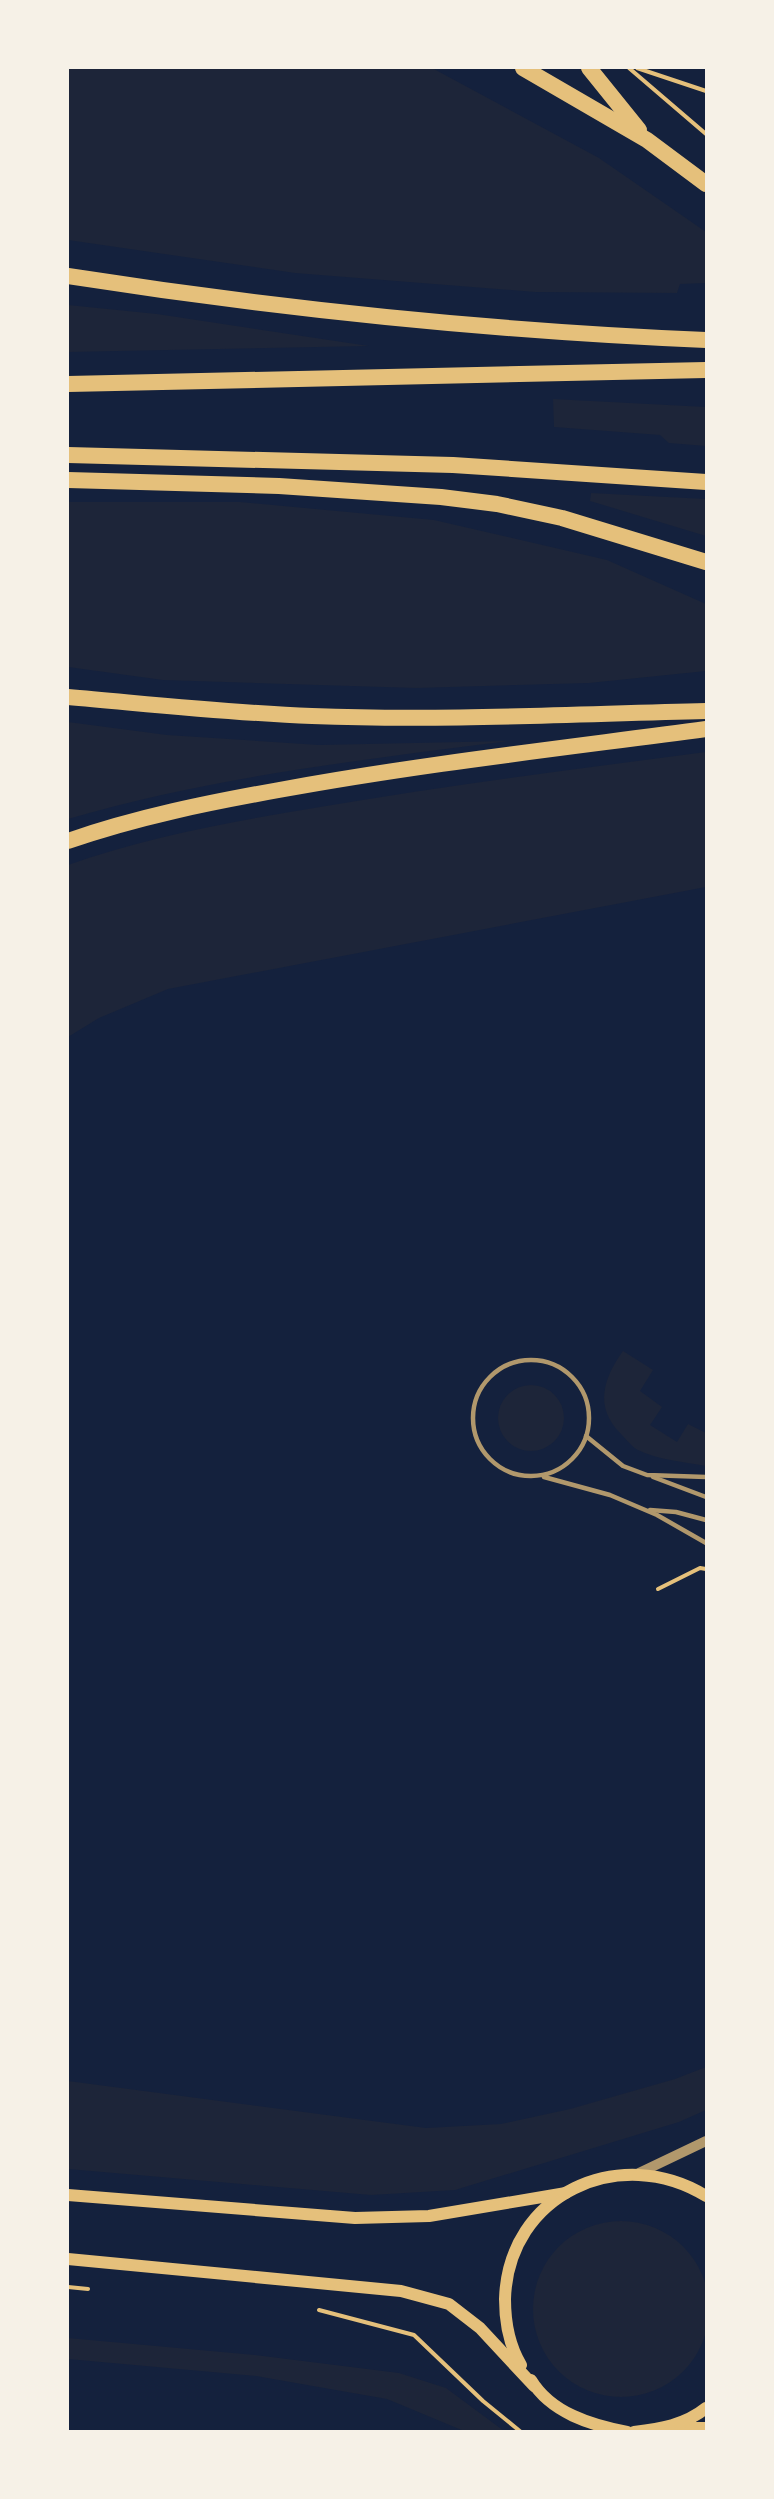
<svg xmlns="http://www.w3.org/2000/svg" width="774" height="2499" font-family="'PT Serif',serif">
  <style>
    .green { fill: #1d2539 }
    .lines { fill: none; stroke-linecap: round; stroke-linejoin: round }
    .path { stroke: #e5c07b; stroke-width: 4 }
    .service { stroke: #b1986c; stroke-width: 4.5 }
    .tertiary { stroke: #b1986c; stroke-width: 10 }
    .secondary { stroke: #e5c07b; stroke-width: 12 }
    .trunk { stroke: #e5c07b; stroke-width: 16 }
  </style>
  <rect width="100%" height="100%" fill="#14213d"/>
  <g class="green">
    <path d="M68 68H432L599 158 706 232V283L680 284 677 293 535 292 295 273 68 240Z"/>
    <path d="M68 305 157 314 369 346 68 352Z"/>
    <path d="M553 399 706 407V446L669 443 660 435 554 427Z"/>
    <path d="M591 493 706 499V536L590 501Z"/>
    <path d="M68 502H240L434 520 607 560 706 604V671L589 683 416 688 163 680 68 667Z"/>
    <path d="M68 722 167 735 319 745 509 741C360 760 212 777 68 819Z"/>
    <path d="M706 752V887L168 989 99 1018 68 1037V865C149 836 235 821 320 807 448 785 577 769 706 752Z"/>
    <path d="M623 1351 653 1370 640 1391 662 1407 650 1425 677 1442 688 1424 706 1433V1466C684 1462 659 1460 638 1450 632 1447 626 1439 621 1434 594 1407 603 1379 623 1351Z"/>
    <circle cx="531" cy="1418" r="33"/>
    <path d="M706 2067V2110L679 2122 455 2190 371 2195 68 2169V2081L426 2128 501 2124 570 2109 675 2079Z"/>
    <circle cx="621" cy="2309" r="88"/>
    <path d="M68 2338 255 2355 399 2373 446 2388 504 2431H464L387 2399 256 2376 68 2359Z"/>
  </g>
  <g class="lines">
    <g class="path">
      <path d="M629 68 706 134"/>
      <path d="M637 68 706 91"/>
      <path d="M658 1589 700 1568 706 1569"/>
      <path d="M68 2287 88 2289"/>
      <path d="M319 2310 414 2335 483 2401 521 2432"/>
    </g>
    <g class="service">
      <circle cx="531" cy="1418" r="58"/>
      <path d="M586 1436 623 1466 647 1475 706 1477"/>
      <path d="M544 1477 610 1495 657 1515 706 1543"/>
      <path d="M653 1477 706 1497"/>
      <path d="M650 1510 676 1512 706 1520"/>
    </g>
    <path class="tertiary" d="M639 2173 706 2141"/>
    <g class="secondary">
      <path d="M68 2195 355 2218 429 2216 566 2193"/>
      <path d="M68 2259 401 2291 449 2304 480 2328 534 2386"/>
      <path d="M521 2365C509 2345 505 2322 505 2299 508 2194 620 2143 706 2196"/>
      <path d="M531 2380C551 2413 591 2425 627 2432"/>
      <path d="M672 2428H706"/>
      <path d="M634 2432C660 2429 685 2425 706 2408"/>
    </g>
    <g class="trunk">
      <path d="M523 68 647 140 706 184"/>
      <path d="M589 68 639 130"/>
      <path d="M68 276C279 309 493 331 706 340"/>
      <path d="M68 384 706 370"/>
      <path d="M68 455 453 465 706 482"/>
      <path d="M68 480 279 486 441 497 497 504 562 518 706 562"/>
      <path d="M68 697C149 704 230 713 312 716 443 721 575 714 706 711"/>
      <path d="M68 841C137 817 207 803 279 790 421 764 564 748 706 729"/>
    </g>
  </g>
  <rect width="774" height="2499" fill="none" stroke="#f6f1e7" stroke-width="138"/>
</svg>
